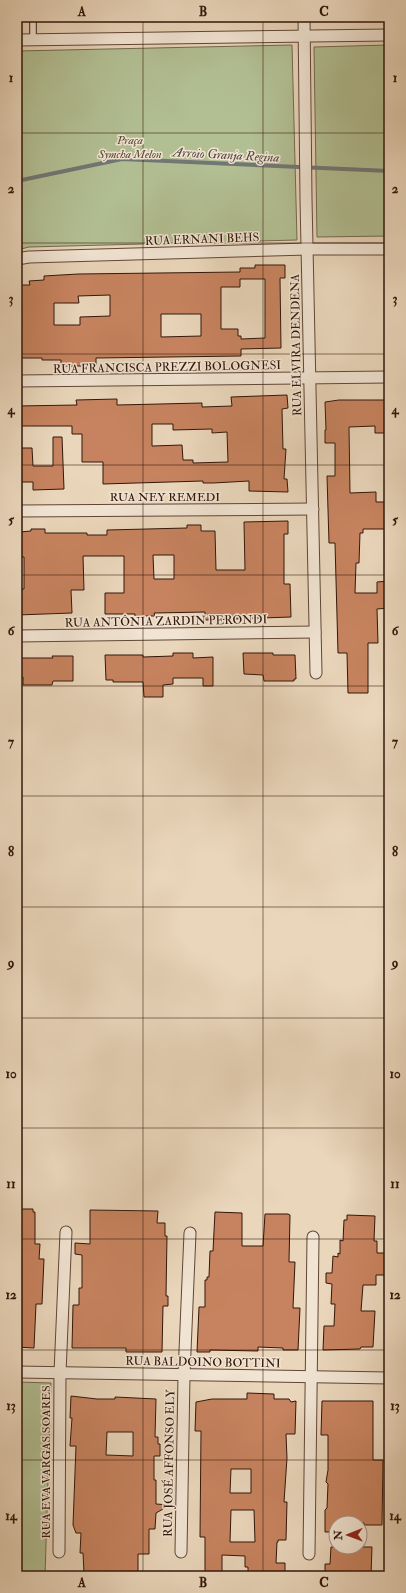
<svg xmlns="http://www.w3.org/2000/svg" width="406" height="1593" font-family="'IM FELL Double Pica',serif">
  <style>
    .green { fill: #b2bf93; stroke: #726a4e }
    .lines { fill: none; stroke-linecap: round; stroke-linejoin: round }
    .stream { stroke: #727774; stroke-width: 4 }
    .building { fill: #c7835f; stroke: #32160a; fill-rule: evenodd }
    .lane-casing { stroke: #604636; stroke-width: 8 }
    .street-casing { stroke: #604636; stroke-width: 13 }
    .lane { stroke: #f1e4d3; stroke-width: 5.5 }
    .street { stroke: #f1e4d3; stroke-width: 11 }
    .grid { fill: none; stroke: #32160a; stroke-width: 1; stroke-opacity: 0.55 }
    .labels { text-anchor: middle; stroke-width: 3; stroke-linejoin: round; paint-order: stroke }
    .park-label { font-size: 12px; font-style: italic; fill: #584933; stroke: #f1e4d3 }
    .street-label { font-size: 12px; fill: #32160a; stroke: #f1e4d3 }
    .water-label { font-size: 13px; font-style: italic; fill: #52463f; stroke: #f1e4d3 }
    .neatline { fill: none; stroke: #32160a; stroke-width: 1.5 }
    .grid-label { font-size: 13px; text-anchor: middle; font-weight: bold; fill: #32160a }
  </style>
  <rect width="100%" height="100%" fill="#ead6bb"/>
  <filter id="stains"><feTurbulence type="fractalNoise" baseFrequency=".005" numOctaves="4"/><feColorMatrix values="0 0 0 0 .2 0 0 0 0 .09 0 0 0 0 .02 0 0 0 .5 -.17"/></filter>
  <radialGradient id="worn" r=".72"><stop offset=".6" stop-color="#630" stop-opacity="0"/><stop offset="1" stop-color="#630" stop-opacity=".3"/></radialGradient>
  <g class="green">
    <path d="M292 45 297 240 29 247 17 250V51Z"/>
    <path d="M389 45V236L317 237 314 47Z"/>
    <path d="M17 1382 51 1383 45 1576H17Z"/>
  </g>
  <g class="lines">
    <path class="stream" d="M17 181 122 159 389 171"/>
  </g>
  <g class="building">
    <path d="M255 265H285V278H280L281 348 241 349V356L96 358V365L81 366H61V360H42V358H21V329H17L18 313H20V285H30L29 281 44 280V276L78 274 240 272V268H255ZM240 279H265V338L241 339V336H238V329H221V287H240ZM110 295V316L80 317V325H54V303H79L78 296ZM161 314H201V336L161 337Z"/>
    <path d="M287 395 288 408 282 409 283 449H286L284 479H287L288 492 249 491V481L213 483H203V481L103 484V462H82V434H72V426H17V406L77 405 76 400 117 399V405L202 403V407L232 406 231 397ZM152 424H173V430L212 429V433L227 432 228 462 193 463V460H183L182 445 152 446Z"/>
    <path d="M339 400H389V425H385V433H375V426L349 427 350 493 376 492V502H389V529H363V533H360L359 563H356L355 593H377V582L389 581V608L377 609 378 643H368V693H348L347 653H338L335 543H329L327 476H335V443H325V430H326L325 402Z"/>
    <path d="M53 437H62L64 489 33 490V482H17V448H32L33 466H53Z"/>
    <path d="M288 521V534H284V584H290L291 617 205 620V612L154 613 155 616H135V614H105V593H124V556H83L84 590H71L72 613 17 615V589H24V557H17V536H20V532L31 531V529H45V533H87V535H107V530L187 528V525H201V531H215L216 570H245L244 522ZM153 555H174V579H154Z"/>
    <path d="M173 653H193V658L213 657V686H203V678H173V684L163 685V697H144L143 682H113V680H106L105 655H143V657L173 656Z"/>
    <path d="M243 653H273V655H295L296 679H294V681H264L263 675 244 674Z"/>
    <path d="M52 656H73V681H53L52 685H23V677H17V658H53Z"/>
    <path d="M17 1209H33V1212H35V1244H40L39 1259H44L42 1304H36L34 1348 17 1347Z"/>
    <path d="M90 1210 158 1211 157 1223H165V1236H167L166 1296H168V1306H163L162 1352H126V1348H72L73 1305H79V1288H82V1255L75 1254V1243L90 1244Z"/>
    <path d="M215 1212 242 1213V1246H263L265 1214H288L290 1215 289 1262H295L293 1308H300L298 1350H283V1348L258 1347V1351L210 1350V1352H197L199 1307H205V1280H207V1277H209L210 1251H213Z"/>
    <path d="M347 1215 375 1216 374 1241H377V1253H389V1265H386V1275H376V1285H363L361 1311H375L373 1347H361L360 1349 323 1350 324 1326H334L335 1304H331L332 1284 326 1283V1273H332L333 1256 338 1257V1253L340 1254V1240L343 1241 344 1220H347Z"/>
    <path d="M247 1393 274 1394V1399H289L291 1402 296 1401 295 1434H286L287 1458 284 1502H287L286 1540H278V1542H277L276 1563H285V1573H248V1567H245V1556L222 1555V1573H205V1537H200L201 1431H195L196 1402 212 1399H247ZM231 1469H251V1493H230ZM231 1510H254L255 1542H230Z"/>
    <path d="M71 1396 97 1399H115V1397L156 1399 155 1437H158V1444H160V1456H154V1480H156V1504L170 1505 156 1513 155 1529H149V1554H138V1572L84 1573 83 1553H80L81 1533H76L73 1525 76 1446H70L72 1418H70ZM107 1432H133V1456L106 1455Z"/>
    <path d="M322 1401H373V1460H383L382 1525H364V1523H336V1532H325V1510L327 1508 328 1484 326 1482 328 1470V1435H321Z"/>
    <path d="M331 1547H372L371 1576 325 1575V1564H330Z"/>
  </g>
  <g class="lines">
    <g class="lane-casing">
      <path id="lane" d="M33 17V40"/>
    </g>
    <g class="street-casing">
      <g id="street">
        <path d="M304 17 306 199 316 673"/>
        <path d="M17 40 389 35"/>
        <path d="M17 259 29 257 308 249H389"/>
        <path d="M17 381 389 377"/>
        <path d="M17 511 313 509"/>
        <path d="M17 636 315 632"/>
        <path d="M17 1372 389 1378"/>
        <path d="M59 1552 60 1373 66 1232"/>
        <path d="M181 1552 184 1375 190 1233"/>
        <path d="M309 1554 313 1237"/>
      </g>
    </g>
    <use href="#lane" class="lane"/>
    <use href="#street" class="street"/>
  </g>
  <path class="grid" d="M143 17V1576M263 17V1576M17 133H389M17 243H389M17 354H389M17 465H389M17 575H389M17 686H389M17 796H389M17 907H389M17 1018H389M17 1128H389M17 1239H389M17 1350H389M17 1460H389"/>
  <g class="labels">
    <g class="park-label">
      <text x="130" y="144">Praça<tspan x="130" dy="14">Symcha Melon</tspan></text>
    </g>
    <g class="street-label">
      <text transform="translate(202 239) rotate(-2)" y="4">RUA ERNANI BEHS</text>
      <text transform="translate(296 345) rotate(-91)" y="4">RUA ELVIRA DENDENA</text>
      <text transform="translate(167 367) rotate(-1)" y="4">RUA FRANCISCA PREZZI BOLOGNESI</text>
      <text x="165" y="501">RUA NEY REMEDI</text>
      <text transform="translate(166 621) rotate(-1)" y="4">RUA ANTÔNIA ZARDIN PERONDI</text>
      <text transform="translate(203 1362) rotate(1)" y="4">RUA BALDOINO BOTTINI</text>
      <text transform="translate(46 1462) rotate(-90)" y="4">RUA EVA VARGAS SOARES</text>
      <text transform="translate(169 1463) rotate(-89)" y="4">RUA JOSÉ AFFONSO ELY</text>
    </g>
    <g class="water-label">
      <text transform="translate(226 154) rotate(3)" y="5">Arroio Granja Regina</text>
    </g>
  </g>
  <rect width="406" height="1593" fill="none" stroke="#ead6bb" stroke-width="44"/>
  <g transform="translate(348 1535) rotate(269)"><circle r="19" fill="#f1e4d3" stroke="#a59283"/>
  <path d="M0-3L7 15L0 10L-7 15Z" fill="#8f2418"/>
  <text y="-6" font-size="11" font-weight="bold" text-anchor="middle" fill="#32160a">N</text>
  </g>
  <rect x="22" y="22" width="362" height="1549" class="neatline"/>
  <g class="grid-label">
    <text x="82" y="16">A</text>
    <text x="203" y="16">B</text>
    <text x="324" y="16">C</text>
    <text x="11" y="82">1</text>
    <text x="395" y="82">1</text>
    <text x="11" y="193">2</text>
    <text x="395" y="193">2</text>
    <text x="11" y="303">3</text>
    <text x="395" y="303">3</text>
    <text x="11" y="414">4</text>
    <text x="395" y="414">4</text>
    <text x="11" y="524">5</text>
    <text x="395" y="524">5</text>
    <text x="11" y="635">6</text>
    <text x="395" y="635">6</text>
    <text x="11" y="746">7</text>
    <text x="395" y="746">7</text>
    <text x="11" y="856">8</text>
    <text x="395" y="856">8</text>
    <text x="11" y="967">9</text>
    <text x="395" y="967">9</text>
    <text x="11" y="1078">10</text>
    <text x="395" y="1078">10</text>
    <text x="11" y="1188">11</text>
    <text x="395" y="1188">11</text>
    <text x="11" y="1299">12</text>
    <text x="395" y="1299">12</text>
    <text x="11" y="1410">13</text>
    <text x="395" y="1410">13</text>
    <text x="11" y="1520">14</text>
    <text x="395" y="1520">14</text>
    <text x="82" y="1587">A</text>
    <text x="203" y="1587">B</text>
    <text x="324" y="1587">C</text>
  </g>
  <rect width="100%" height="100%" filter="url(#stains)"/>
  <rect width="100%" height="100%" fill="url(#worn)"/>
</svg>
